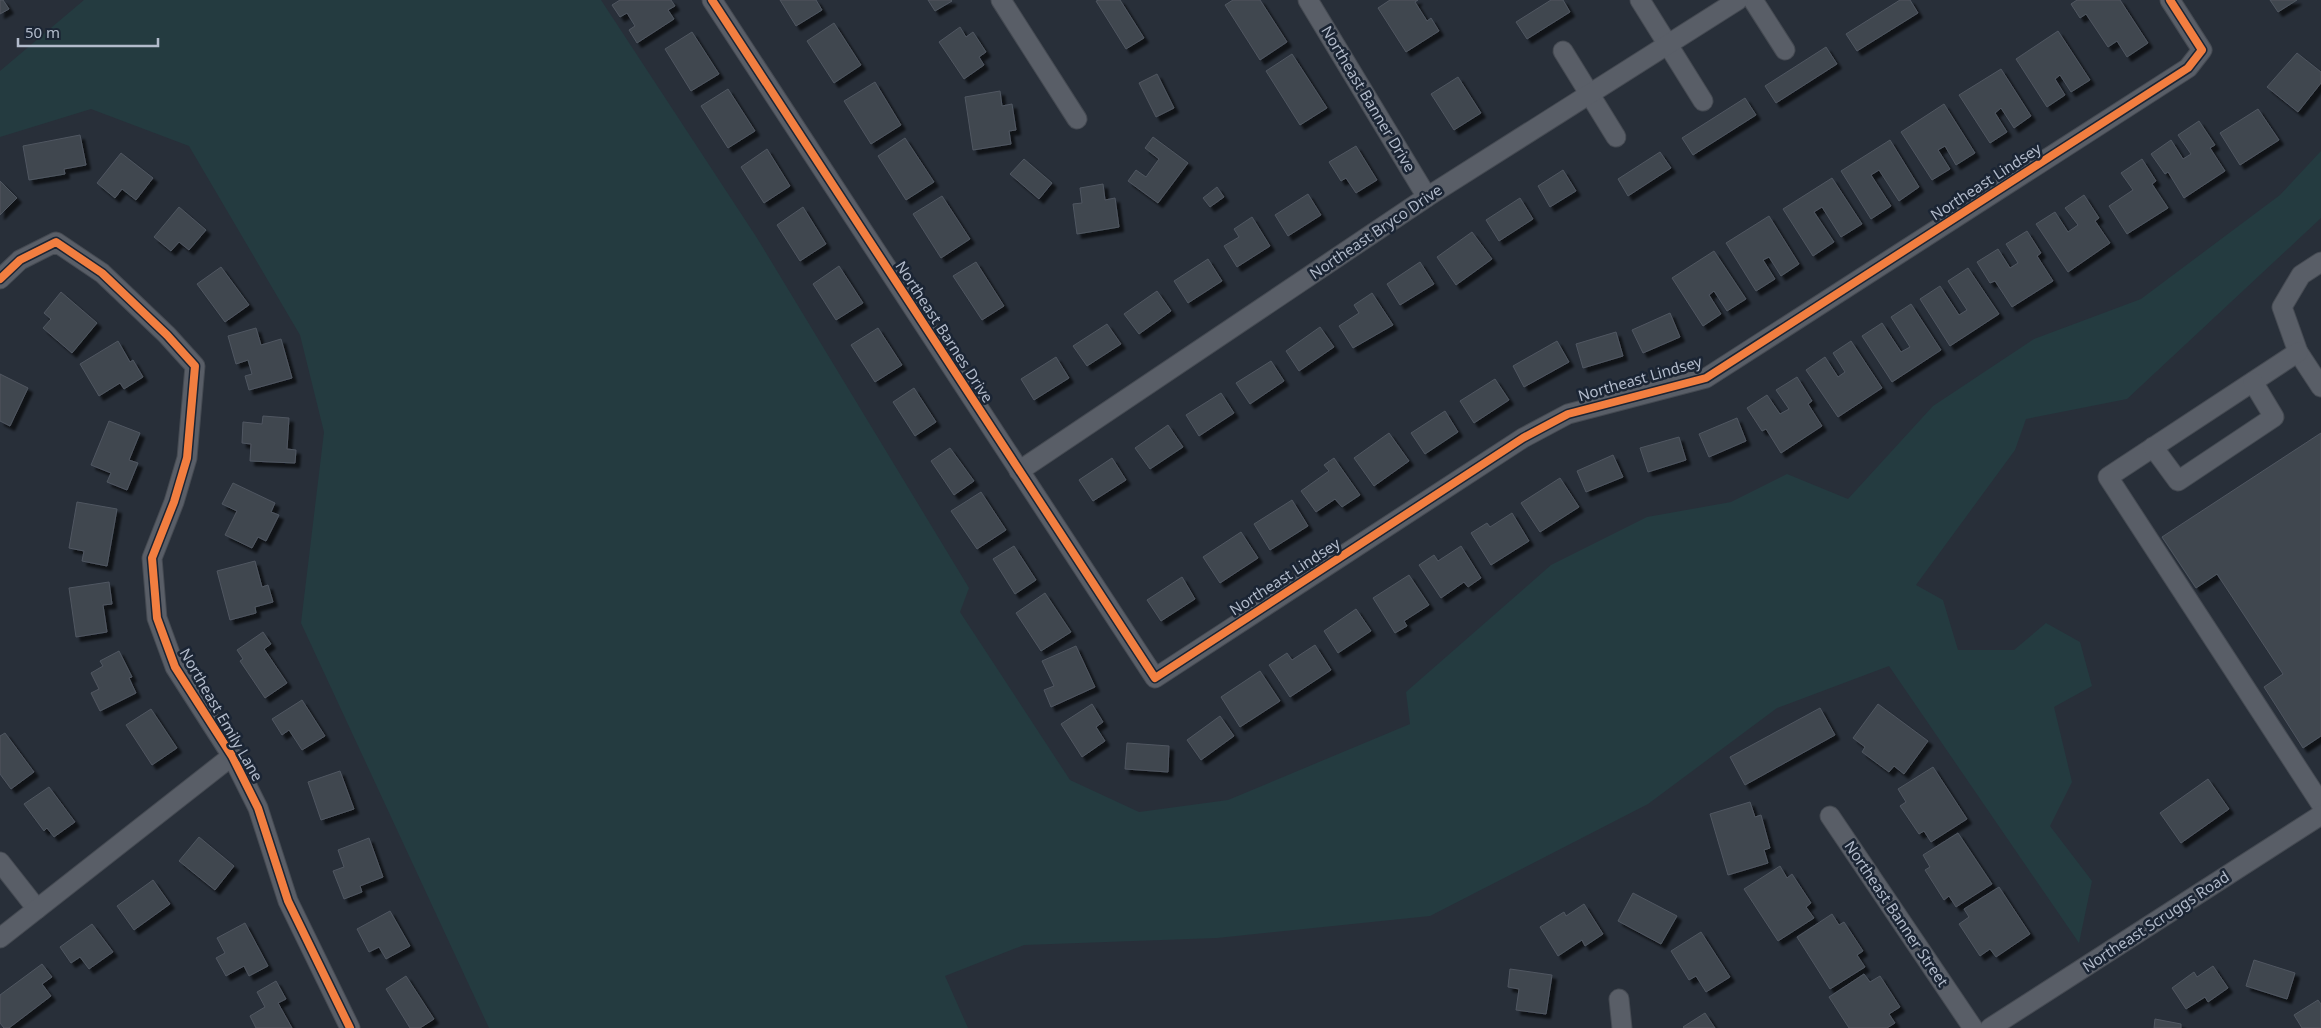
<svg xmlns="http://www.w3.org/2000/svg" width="2321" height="1028" font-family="'Noto Sans',sans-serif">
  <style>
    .green { fill: #243b40 }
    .building { fill: #40464f; stroke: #505761; filter: url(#shadow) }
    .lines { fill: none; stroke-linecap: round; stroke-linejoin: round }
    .minor-casing { stroke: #454a52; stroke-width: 21 }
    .minor { stroke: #595e67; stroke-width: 19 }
    .cycleway-casing { stroke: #1b2534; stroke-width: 11 }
    .cycleway { stroke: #f27e40; stroke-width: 8 }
    .labels { text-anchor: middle; stroke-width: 5; stroke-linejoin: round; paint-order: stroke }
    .street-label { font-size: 15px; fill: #b2bbcb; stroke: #1b2534 }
  </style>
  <defs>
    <filter id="shadow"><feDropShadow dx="4.5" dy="4.5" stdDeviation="1" flood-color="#0009"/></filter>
  </defs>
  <rect width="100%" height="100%" fill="#282f39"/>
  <path class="green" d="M84 0H601L757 238 969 588 960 612 1070 780 1139 812 1228 800 1410 724 1406 692 1551 565 1647 517 1731 502 1787 474 1848 499 1933 406 2034 339 2141 299 2280 195 2321 151V218L2127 399 2026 419 2015 450 1916 585 1943 600 1958 650H2014L2046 623 2080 642 2092 686 2054 707 2072 782 2050 826 2092 881 2079 943 1889 666 1777 708 1648 804 1430 916 1217 938 1024 945 945 976 968 1028H489L301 623 324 432 300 335 189 146 91 109 0 137V71Z"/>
  <g class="building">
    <path d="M0 0H3L9 9 0 14Z"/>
    <path d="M620 0H671L675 6 668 10 674 19 637 43 629 30 635 26 627 13 620 17 612 5Z"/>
    <path d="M780 0H816L822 10 796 26Z"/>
    <path d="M928 0H951L952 1 935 11Z"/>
    <path d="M1099 0H1120L1144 38 1126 49 1096 1Z"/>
    <path d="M1233 0H1260L1287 42 1260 60 1225 5Z"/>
    <path d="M1390 0H1418L1415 2 1427 21 1431 18 1439 31 1406 52 1378 8Z"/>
    <path d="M1551 0H1563L1570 12 1527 39 1516 22Z"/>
    <path d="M1900 0H1910L1918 13 1857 51 1846 34Z"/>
    <path d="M2077 0H2120L2148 43 2127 57 2117 41 2108 47 2086 14 2080 18 2071 4Z"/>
    <path d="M2270 0H2297L2278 12Z"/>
    <path d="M834 23 861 65 834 83 807 41Z"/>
    <path d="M960 27 966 37 973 32 986 52 979 57 984 65 964 79 939 42Z"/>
    <path d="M2058 31 2090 80 2071 92 2060 75 2055 79 2065 95 2047 107 2016 59Z"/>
    <path d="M692 32 719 74 691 91 665 49Z"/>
    <path d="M1826 47 1837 64 1776 103 1765 86Z"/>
    <path d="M2297 53 2321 72V83L2298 112 2267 87Z"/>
    <path d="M1292 54 1327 108 1300 125 1266 71Z"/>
    <path d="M2001 69 2031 116 2014 128 2001 108 1995 113 2007 132 1990 143 1959 95Z"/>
    <path d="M1157 74 1174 108 1156 117 1139 83Z"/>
    <path d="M1458 77 1481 113 1454 130 1431 94Z"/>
    <path d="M875 82 901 125 871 144 844 101Z"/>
    <path d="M728 89 755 131 728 148 701 106Z"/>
    <path d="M1000 91 1002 106 1012 104 1016 130 1009 131 1011 144 973 150 965 97Z"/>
    <path d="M1745 98 1756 115 1693 155 1682 138Z"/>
    <path d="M1944 104 1975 153 1956 165 1945 146 1938 150 1950 169 1932 180 1901 132Z"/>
    <path d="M2258 109 2279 140 2240 165 2220 133Z"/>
    <path d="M2199 121 2215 145 2210 148 2225 171 2184 198 2168 172 2165 174 2151 154 2171 140 2183 159 2191 154 2178 135Z"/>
    <path d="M80 135 86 165 64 169 65 174 29 180 23 146Z"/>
    <path d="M1153 137 1188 163 1158 203 1128 181 1136 170 1146 177 1159 159 1145 148Z"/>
    <path d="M905 138 934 182 906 200 878 156Z"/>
    <path d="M1890 140 1919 187 1899 201 1879 170 1871 175 1891 206 1871 219 1841 171Z"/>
    <path d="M1356 146 1377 180 1356 193 1346 178 1341 181 1329 162Z"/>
    <path d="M767 149 790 186 764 203 741 167Z"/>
    <path d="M1660 152 1671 168 1628 196 1618 179Z"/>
    <path d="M121 153 153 178 136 200 122 189 115 198 97 183Z"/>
    <path d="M1024 159 1052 183 1039 199 1010 174Z"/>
    <path d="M2142 159 2156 181 2152 184 2168 208 2127 234 2109 206 2133 190 2121 173Z"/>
    <path d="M1563 170 1576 191 1550 207 1538 186Z"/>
    <path d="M1832 178 1862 224 1841 237 1822 207 1814 212 1834 242 1813 256 1783 209Z"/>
    <path d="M0 181 17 198 0 215Z"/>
    <path d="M1103 184 1105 200 1115 198 1119 227 1077 234 1073 204 1082 203 1080 188Z"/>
    <path d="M1217 187 1224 197 1210 207 1203 198Z"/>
    <path d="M1308 194 1321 215 1288 236 1275 215Z"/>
    <path d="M2084 195 2099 218 2095 221 2110 243 2068 272 2036 224 2055 212 2068 232 2078 225 2065 208Z"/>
    <path d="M942 196 970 239 941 258 913 214Z"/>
    <path d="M1520 198 1533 219 1499 241 1486 220Z"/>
    <path d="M179 207 206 230 189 250 179 242 171 251 154 237Z"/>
    <path d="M803 207 826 244 800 261 777 225Z"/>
    <path d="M1769 216 1799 264 1781 276 1769 257 1763 260 1775 279 1756 291 1726 243Z"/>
    <path d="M1252 217 1270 246 1237 267 1224 246 1239 237 1234 229Z"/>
    <path d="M2027 231 2041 253 2037 256 2053 281 2012 307 1995 281 1990 283 1977 262 1998 249 2010 268 2018 263 2006 244Z"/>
    <path d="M1472 232 1492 259 1456 285 1437 257Z"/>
    <path d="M1714 251 1746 299 1727 311 1714 291 1709 295 1721 314 1703 326 1672 278Z"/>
    <path d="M1208 259 1222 281 1188 303 1174 281Z"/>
    <path d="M976 262 1004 306 982 320 953 276Z"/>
    <path d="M1420 262 1434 284 1400 305 1387 284Z"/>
    <path d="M839 266 863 303 836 320 813 284Z"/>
    <path d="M221 267 249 305 225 322 197 284Z"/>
    <path d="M1968 268 1999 314 1950 346 1920 299 1940 286 1959 315 1967 310 1948 281Z"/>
    <path d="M1157 291 1171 311 1139 334 1124 314Z"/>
    <path d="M61 292 97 323 72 353 43 328 51 319 44 313Z"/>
    <path d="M1372 293 1393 325 1353 348 1339 326 1359 313 1354 305Z"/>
    <path d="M1911 304 1941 350 1892 382 1862 336 1882 323 1901 352 1910 347 1891 317Z"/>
    <path d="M1670 313 1680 337 1643 353 1632 330Z"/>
    <path d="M1107 324 1121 344 1087 366 1073 346Z"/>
    <path d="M1320 327 1334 347 1299 371 1286 351Z"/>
    <path d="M256 328 261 345 281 339 292 378 249 390 245 376 252 374 248 360 236 364 228 336Z"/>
    <path d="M878 328 902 365 875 382 851 345Z"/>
    <path d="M1616 332 1623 356 1583 368 1576 344Z"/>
    <path d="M118 341 130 362 133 360 143 377 124 389 120 383 99 396 80 364Z"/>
    <path d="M1557 341 1569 362 1524 387 1513 366Z"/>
    <path d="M1851 341 1882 388 1838 417 1806 370 1825 357 1838 377 1845 372 1833 353Z"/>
    <path d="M1056 357 1069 378 1034 400 1021 379Z"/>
    <path d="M1271 361 1284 381 1250 404 1236 383Z"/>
    <path d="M0 374 28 388 10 426 0 421Z"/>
    <path d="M1797 377 1812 401 1808 404 1822 426 1781 453 1766 429 1762 431 1747 408 1767 395 1780 414 1789 409 1776 390Z"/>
    <path d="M1495 379 1509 400 1474 423 1460 401Z"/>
    <path d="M914 388 936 422 915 436 893 402Z"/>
    <path d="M1221 393 1234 413 1199 436 1186 415Z"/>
    <path d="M1445 411 1458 432 1425 454 1411 433Z"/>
    <path d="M263 416 289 418 287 449 296 450 295 463 250 461 251 444 242 443 243 422 262 424Z"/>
    <path d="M1737 418 1746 441 1709 457 1699 434Z"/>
    <path d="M109 421 140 433 129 460 138 463 127 490 107 482 111 473 91 465Z"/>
    <path d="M1168 425 1183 447 1150 469 1135 448Z"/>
    <path d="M1389 433 1409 461 1374 486 1354 458Z"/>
    <path d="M2321 433V736L2303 748 2264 687 2283 674 2217 574 2196 588 2162 537Z"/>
    <path d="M1679 437 1686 460 1648 472 1640 448Z"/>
    <path d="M950 448 974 481 954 495 931 461Z"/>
    <path d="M1613 455 1623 477 1586 492 1577 471Z"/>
    <path d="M1112 458 1126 480 1093 501 1079 480Z"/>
    <path d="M1334 458 1360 495 1342 507 1335 499 1316 512 1301 491 1329 471 1324 465Z"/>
    <path d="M1560 478 1579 507 1540 532 1521 503Z"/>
    <path d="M233 483 275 503 271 512 279 515 266 541 258 537 252 548 225 535 237 511 222 504Z"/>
    <path d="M981 492 1006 530 977 549 951 511Z"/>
    <path d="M1292 500 1308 526 1270 550 1254 524Z"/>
    <path d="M77 502 117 509 107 566 82 561 84 551 69 548Z"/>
    <path d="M1512 513 1529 541 1491 565 1471 533 1487 523 1490 527Z"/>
    <path d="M1241 532 1258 558 1220 583 1203 557Z"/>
    <path d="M1014 546 1036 580 1015 594 993 559Z"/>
    <path d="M1461 546 1481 578 1468 587 1464 582 1441 598 1419 565 1434 555 1438 561Z"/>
    <path d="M255 561 262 587 268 585 273 602 255 607 256 613 230 620 217 571Z"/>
    <path d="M1409 575 1429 605 1404 621 1407 626 1395 633 1373 598Z"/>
    <path d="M1182 577 1195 599 1161 621 1147 600Z"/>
    <path d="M109 582 112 604 103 605 107 632 76 637 69 588Z"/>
    <path d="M1045 593 1071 632 1041 651 1016 613Z"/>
    <path d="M1356 609 1371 631 1338 653 1324 631Z"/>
    <path d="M263 632 271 644 264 649 287 683 265 698 240 661 243 659 237 650Z"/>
    <path d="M1315 645 1331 670 1290 697 1269 665 1287 653 1292 660Z"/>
    <path d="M1076 646 1095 687 1051 707 1044 690 1054 686 1042 661Z"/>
    <path d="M119 651 132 677 129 678 136 693 100 711 91 693 99 689 91 673 103 666 100 661Z"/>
    <path d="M1260 671 1280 701 1240 727 1221 697Z"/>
    <path d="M302 700 325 736 302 750 289 730 282 735 272 719Z"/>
    <path d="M1092 704 1103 722 1096 727 1105 741 1082 757 1061 724Z"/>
    <path d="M1878 704 1928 741 1904 774 1894 766 1889 772 1862 752 1865 747 1853 738Z"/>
    <path d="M1820 708 1835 735 1745 785 1730 757Z"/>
    <path d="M151 709 177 748 152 765 126 725Z"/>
    <path d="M1220 716 1234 736 1201 760 1187 740Z"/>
    <path d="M5 733 34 772 11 789 0 774V736Z"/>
    <path d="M1127 743 1169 746 1168 772 1125 769Z"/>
    <path d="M1933 767 1967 819 1931 842 1924 831 1919 834 1900 806 1906 802 1898 789Z"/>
    <path d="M340 771 354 809 321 820 308 782Z"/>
    <path d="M2208 779 2229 809 2181 843 2160 813Z"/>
    <path d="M49 787 75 822 54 837 47 828 44 831 24 804Z"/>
    <path d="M1750 802 1755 817 1761 815 1770 848 1764 850 1768 863 1728 875 1710 814Z"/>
    <path d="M1958 833 1992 884 1956 907 1949 896 1944 900 1925 870 1930 867 1923 855Z"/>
    <path d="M199 837 234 866 215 890 179 861Z"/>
    <path d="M369 838 383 877 360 886 362 892 344 899 333 871 344 867 338 850Z"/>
    <path d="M1780 866 1787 878 1792 874 1811 903 1806 907 1814 918 1778 941 1744 889Z"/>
    <path d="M153 880 170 904 134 930 117 906Z"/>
    <path d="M1999 887 2030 934 1996 957 1990 949 1980 956 1959 924 1969 917 1964 909Z"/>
    <path d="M1633 893 1677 916 1661 944 1618 921Z"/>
    <path d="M1584 904 1603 934 1585 946 1582 940 1558 956 1540 927 1564 912 1566 916Z"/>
    <path d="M390 911 410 946 386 959 379 947 369 952 357 929Z"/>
    <path d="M1832 914 1839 925 1844 922 1863 951 1857 955 1865 967 1830 989 1797 937Z"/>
    <path d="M245 923 268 966 249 976 244 966 226 976 216 958 225 953 217 938Z"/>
    <path d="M92 924 113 952 89 969 80 957 71 963 60 947Z"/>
    <path d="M1701 932 1730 977 1706 992 1696 976 1689 980 1671 951Z"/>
    <path d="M2254 960 2295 973 2287 999 2246 986Z"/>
    <path d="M42 964 52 977 42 984 51 996 9 1028H4L0 1023V995Z"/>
    <path d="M2213 966 2228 988 2208 1002 2205 997 2186 1009 2172 988 2194 972 2197 977Z"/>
    <path d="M1510 969 1552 975 1546 1014 1516 1010 1519 989 1508 987Z"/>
    <path d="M1864 974 1870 982 1880 976 1900 1007 1889 1014 1895 1023 1887 1028H1849L1829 997Z"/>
    <path d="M406 976 434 1019 420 1028H410L386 989Z"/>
    <path d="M276 981 286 999 278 1003 292 1028H256L250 1016 265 1007 257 992Z"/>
    <path d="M2318 1000 2321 1004V1028H2302L2294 1015Z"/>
    <path d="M1705 1013 1715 1028H1684L1683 1027Z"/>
    <path d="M2155 1019 2181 1024V1028H2154Z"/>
  </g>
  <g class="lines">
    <g class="minor-casing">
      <g id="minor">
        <path d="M712 0 1155 678 1523 438 1568 414 1706 378 2188 68 2202 50 2170 0"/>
        <path d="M1001 0 1077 119"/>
        <path d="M1308 0 1427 197"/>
        <path d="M1640 0 1703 101"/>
        <path d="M1753 0 1785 50"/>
        <path d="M1563 51 1616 137"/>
        <path d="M2321 262 2301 275 2282 307 2298 352 2321 387"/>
        <path d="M0 279 20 260 56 242 102 273 167 335 195 366 187 458 174 502 152 558 157 618 175 667 232 756 258 808 288 901 350 1028"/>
        <path d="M2298 352 2108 477 2321 804"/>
        <path d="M2153 447 2178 481 2274 417 2253 382"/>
        <path d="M1019 471 1427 197 1738 0"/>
        <path d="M1830 816 1973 1028"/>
        <path d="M0 862 37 909"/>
        <path d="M0 938 232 756"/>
        <path d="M1619 999 1622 1028"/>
        <path d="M1990 1028 2321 815"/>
      </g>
    </g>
    <use href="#minor" class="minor"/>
    <g class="cycleway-casing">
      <g id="cycleway">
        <path d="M712 0 1155 678 1523 438 1568 414 1706 378 2188 68 2202 50 2170 0"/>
        <path d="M0 279 20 260 56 242 102 273 167 335 195 366 187 458 174 502 152 558 157 618 175 667 232 756 258 808 288 901 350 1028"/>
      </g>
    </g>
    <use href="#cycleway" class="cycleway"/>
  </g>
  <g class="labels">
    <g class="street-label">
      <text transform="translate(1368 99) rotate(59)" y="5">Northeast Banner Drive</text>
      <text transform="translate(1986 182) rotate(-33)" y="5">Northeast Lindsey</text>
      <text transform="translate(1376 232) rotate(-34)" y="5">Northeast Bryco Drive</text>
      <text transform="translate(944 332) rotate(57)" y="5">Northeast Barnes Drive</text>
      <text transform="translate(1640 379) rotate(-16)" y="5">Northeast Lindsey</text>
      <text transform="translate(1285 577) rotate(-33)" y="5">Northeast Lindsey</text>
      <text transform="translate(221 715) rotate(60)" y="5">Northeast Emily Lane</text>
      <text transform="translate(1896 914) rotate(56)" y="5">Northeast Banner Street</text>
      <text transform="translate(2156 922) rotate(-33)" y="5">Northeast Scruggs Road</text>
    </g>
  </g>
  <path d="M18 38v8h140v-8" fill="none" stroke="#b2bbcb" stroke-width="2.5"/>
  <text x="25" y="38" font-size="15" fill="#b2bbcb" stroke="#1b2534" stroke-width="4" paint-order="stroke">50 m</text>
</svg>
